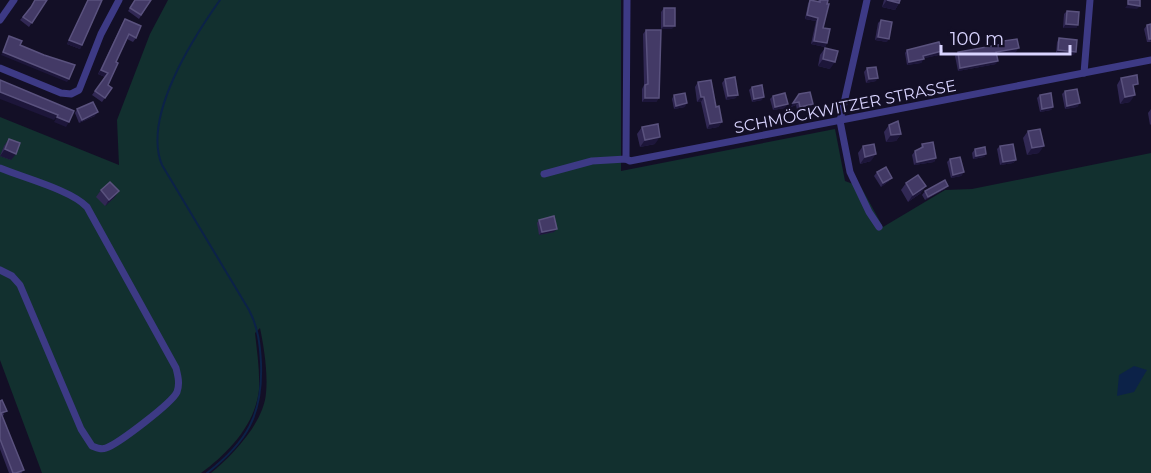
<svg xmlns="http://www.w3.org/2000/svg" width="1151" height="473" font-family="Montserrat,sans-serif">
  <style>
    .green { fill: #12302f }
    .water { fill: #0c2248 }
    .lines { fill: none; stroke-linecap: round; stroke-linejoin: round }
    .stream { stroke: #0c2248; stroke-width: 2 }
    .street { stroke: #3d3a85; stroke-width: 7 }
    .wall { fill: #312854 }
    .shaded-wall { fill: #1d163a }
    .building { fill: #433a66; stroke: #5a527e; stroke-width: 1.5 }
    .labels { text-anchor: middle; stroke-width: 4.5; stroke-linejoin: round; paint-order: stroke }
    .street-label { font-size: 16px; fill: #d9d4ff; stroke: #130f26 }
  </style>
  <rect width="100%" height="100%" fill="#130f26"/>
  <path class="green" d="M168 0H621V171L835 129 845 181 861 187 883 227 945 190 972 189 1151 153V473H211C233 455 264 422 266 393 268 373 264 347 260 328L255 333C257 352 260 371 259 390 255 425 228 453 201 473H42L0 360V117L119 165 117 120 150 34Z"/>
  <path class="water" d="M1134 366 1147 370 1134 392 1117 396 1119 375Z"/>
  <g class="lines">
    <path class="stream" d="M207 473C247 442 263 415 261 363 260 344 258 327 249 310L162 165C142 117 193 38 220 0"/>
    <g class="street">
      <path d="M867 0 840 121 850 172 869 212 879 227"/>
      <path d="M0 20 14 0"/>
      <path d="M0 68 61 93 71 94 79 90 101 34 119 0"/>
      <path d="M1084 73 1090 0"/>
      <path d="M626 159 627 0"/>
      <path d="M0 168C24 178 71 190 87 207L176 368C178 376 180 384 177 392 172 403 118 444 106 448 101 450 97 448 92 446L81 429 20 285 12 276 0 270"/>
      <path d="M544 174 592 161 626 159 630 161 1151 60"/>
    </g>
  </g>
  <g class="wall">
    <path d="M47 0 29 27 20 20 30 8Z"/>
    <path d="M88 0H102L80 49 67 44Z"/>
    <path d="M135 0H151L139 19 128 11Z"/>
    <path d="M810 0 818 2V0H828L823 28 827 43 825 47 811 44 816 21 805 19 808 4Z"/>
    <path d="M884 0H900L899 3 895 10 882 7Z"/>
    <path d="M664 8 672 29H661V12Z"/>
    <path d="M1067 11 1078 25 1076 28H1063L1064 14Z"/>
    <path d="M125 19 136 38 133 42 127 39 116 62 108 85 112 88 102 102 92 95 105 77 98 74 122 24Z"/>
    <path d="M881 20 887 42 875 40 878 23Z"/>
    <path d="M1147 25 1151 42H1147L1144 29Z"/>
    <path d="M646 30 659 98 656 102H642V89L644 85 643 34Z"/>
    <path d="M1059 38 1074 55 1056 53 1057 42Z"/>
    <path d="M1003 41 1016 52 997 55 996 64 958 71 955 56 958 52 1001 44Z"/>
    <path d="M825 48 830 69 818 66 820 55Z"/>
    <path d="M907 50 942 51 939 55 924 58 921 63 907 65 905 53Z"/>
    <path d="M867 68 876 81 866 83 864 72Z"/>
    <path d="M1121 78 1130 102 1120 104 1117 85Z"/>
    <path d="M725 79 736 98 726 100 722 83Z"/>
    <path d="M698 82 716 107 722 122 718 127 707 129 701 102H697L695 87Z"/>
    <path d="M752 87 762 100 752 102 749 90Z"/>
    <path d="M1065 91 1080 103 1077 107 1065 109 1062 94Z"/>
    <path d="M799 94 813 104 810 108 797 110 796 105 791 107Z"/>
    <path d="M674 95 685 107 674 109 672 99Z"/>
    <path d="M1040 95 1053 107 1051 110 1040 112 1037 98Z"/>
    <path d="M773 96 785 108 773 110 770 99Z"/>
    <path d="M77 109 95 116 79 123 75 113Z"/>
    <path d="M1151 109V124L1150 125 1148 113Z"/>
    <path d="M889 125 901 134 896 141 886 142 884 132Z"/>
    <path d="M642 127 655 144 640 147 637 134Z"/>
    <path d="M1028 131 1039 153 1027 155 1023 138Z"/>
    <path d="M9 139 11 160 0 156 4 146Z"/>
    <path d="M922 144 936 158 934 162 914 165 912 155 915 151 920 149Z"/>
    <path d="M863 146 871 161 860 164 858 153Z"/>
    <path d="M1000 146 1016 160 1013 163 1000 165 997 149Z"/>
    <path d="M975 149 986 154 984 157 973 159 972 153Z"/>
    <path d="M950 159 964 172 961 176 951 178 947 162Z"/>
    <path d="M877 172 889 181 881 187 874 176Z"/>
    <path d="M906 183 921 193 908 202 901 190Z"/>
    <path d="M945 189 925 200 922 195 925 191Z"/>
    <path d="M101 190 114 198 105 206 96 197Z"/>
    <path d="M539 220 554 232 539 235 537 223Z"/>
    <path d="M0 401 4 415 2 416 22 473H9L0 449Z"/>
  </g>
  <g class="shaded-wall">
    <path d="M887 0 899 3 895 10 882 7Z"/>
    <path d="M1128 4 1140 6 1137 9 1125 8Z"/>
    <path d="M807 15 818 18 816 21 805 19Z"/>
    <path d="M1066 24 1078 25 1076 28H1063Z"/>
    <path d="M664 26H675L672 29H661Z"/>
    <path d="M878 37 889 39 887 42 875 40Z"/>
    <path d="M69 40 82 45 80 49 67 44Z"/>
    <path d="M814 41 827 43 825 47 811 44Z"/>
    <path d="M1019 48 1016 52 994 56 996 52Z"/>
    <path d="M1058 50 1076 52 1074 55 1056 53Z"/>
    <path d="M942 51 939 55 921 59 923 56Z"/>
    <path d="M3 52 69 79 67 82 1 55Z"/>
    <path d="M823 59 835 62 830 69 818 66Z"/>
    <path d="M924 59 921 63 907 65 909 62Z"/>
    <path d="M998 61 996 64 958 71 960 68Z"/>
    <path d="M101 70 108 73 105 77 98 74Z"/>
    <path d="M878 78 876 81 866 83 869 79Z"/>
    <path d="M0 92 58 115 54 120 0 99Z"/>
    <path d="M738 95 736 98 726 100 728 96Z"/>
    <path d="M1135 95 1130 102 1120 104 1125 97Z"/>
    <path d="M701 97H704L701 102H697Z"/>
    <path d="M764 97 762 100 752 102 754 99Z"/>
    <path d="M645 98H659L656 102H642Z"/>
    <path d="M799 102 796 105 791 107 793 103Z"/>
    <path d="M687 103 685 107 674 109 676 106Z"/>
    <path d="M1080 103 1077 107 1065 109 1067 106Z"/>
    <path d="M788 104 785 108 773 110 775 107Z"/>
    <path d="M813 104 810 108 797 110 800 107Z"/>
    <path d="M1053 107 1051 110 1040 112 1042 109Z"/>
    <path d="M98 112 95 116 79 123 82 120Z"/>
    <path d="M57 117 69 122 66 127 54 122Z"/>
    <path d="M722 122 718 127 707 129 710 124Z"/>
    <path d="M901 134 896 141 886 142 891 135Z"/>
    <path d="M660 137 655 144 640 147 645 140Z"/>
    <path d="M1044 146 1039 153 1027 155 1032 148Z"/>
    <path d="M5 149 16 154 11 160 0 156Z"/>
    <path d="M876 154 871 161 860 164 865 157Z"/>
    <path d="M986 154 984 157 973 159 976 156Z"/>
    <path d="M936 158 934 162 914 165 917 162Z"/>
    <path d="M1016 160 1013 163 1000 165 1003 162Z"/>
    <path d="M964 172 961 176 951 178 953 175Z"/>
    <path d="M892 178 889 181 881 187 883 183Z"/>
    <path d="M926 186 921 193 908 202 913 195Z"/>
    <path d="M948 186 945 189 925 200 928 197Z"/>
    <path d="M119 191 114 198 105 206 109 200Z"/>
    <path d="M557 229 554 232 539 235 542 232Z"/>
  </g>
  <g class="building">
    <path d="M35 0H47L32 23 23 17 31 7Z"/>
    <path d="M88 0H102L82 45 69 40Z"/>
    <path d="M135 0H151L141 15 130 8Z"/>
    <path d="M810 0 820 2V0H828L827 4H829L823 28 830 29 827 43 814 41 818 18 807 15Z"/>
    <path d="M887 0H900L899 3Z"/>
    <path d="M1128 0H1140V6L1128 4Z"/>
    <rect x="664" y="8" width="11" height="18"/>
    <path d="M1067 11 1079 12 1078 25 1066 24Z"/>
    <path d="M125 19 141 26 136 38 129 34 116 62 118 63 108 85 112 88 105 98 95 91 108 73 101 70Z"/>
    <path d="M881 20 892 22 889 39 878 37Z"/>
    <path d="M1151 24V39H1149L1147 25Z"/>
    <path d="M646 30H661L659 98H645V85L648 84Z"/>
    <path d="M9 36 22 41 20 45 44 55 75 65 69 79 3 52Z"/>
    <path d="M1059 38 1077 40 1076 52 1058 50Z"/>
    <path d="M1017 39 1019 48 996 52 998 61 960 68 958 52 1004 44 1003 41Z"/>
    <path d="M939 42 942 51 923 56 924 59 909 62 907 50Z"/>
    <path d="M825 48 838 51 835 62 823 59Z"/>
    <path d="M876 67 878 78 869 79 867 68Z"/>
    <path d="M1137 75 1138 84 1133 85 1135 95 1125 97 1121 78Z"/>
    <path d="M735 77 738 95 728 96 725 79Z"/>
    <path d="M0 80 74 111 69 122 57 117 58 115 0 92Z"/>
    <path d="M711 80 716 107 719 106 722 122 710 124 704 97H701L698 82Z"/>
    <path d="M762 85 764 97 754 99 752 87Z"/>
    <path d="M1077 89 1080 103 1067 106 1065 91Z"/>
    <path d="M810 92 813 104 800 107 799 102 793 103 799 94Z"/>
    <path d="M685 93 687 103 676 106 674 95Z"/>
    <path d="M785 93 788 104 775 107 773 96Z"/>
    <path d="M1051 93 1053 107 1042 109 1040 95Z"/>
    <path d="M93 102 98 112 82 120 77 109Z"/>
    <path d="M898 121 901 134 891 135 889 125Z"/>
    <path d="M658 124 660 137 645 140 642 127Z"/>
    <path d="M1040 129 1044 146 1032 148 1028 131Z"/>
    <path d="M9 139 20 143 16 154 5 149Z"/>
    <path d="M933 142 936 158 917 162 915 151 923 147 922 144Z"/>
    <path d="M874 144 876 154 865 157 863 146Z"/>
    <path d="M1013 144 1016 160 1003 162 1000 146Z"/>
    <path d="M985 147 986 154 976 156 975 149Z"/>
    <path d="M960 157 964 172 953 175 950 159Z"/>
    <path d="M886 167 892 178 883 183 877 172Z"/>
    <path d="M918 175 926 186 913 195 906 183Z"/>
    <path d="M945 180 948 186 928 197 925 191Z"/>
    <path d="M110 182 119 191 109 200 101 190Z"/>
    <path d="M554 216 557 229 542 232 539 220Z"/>
    <path d="M2 400 7 411 1 413 24 470 16 473H13L0 439V401Z"/>
  </g>
  <g class="labels">
    <g class="street-label">
      <text transform="translate(845 106) rotate(-11)" y="6">SCHMÖCKWITZER STRASSE</text>
    </g>
  </g>
  <path d="M941 45v9h129v-9" fill="none" stroke="#d9d4ff" stroke-width="3"/>
  <text x="950" y="45" font-size="18" fill="#d9d4ff" stroke="#130f26" stroke-width="4.5" paint-order="stroke">100 m</text>
</svg>
